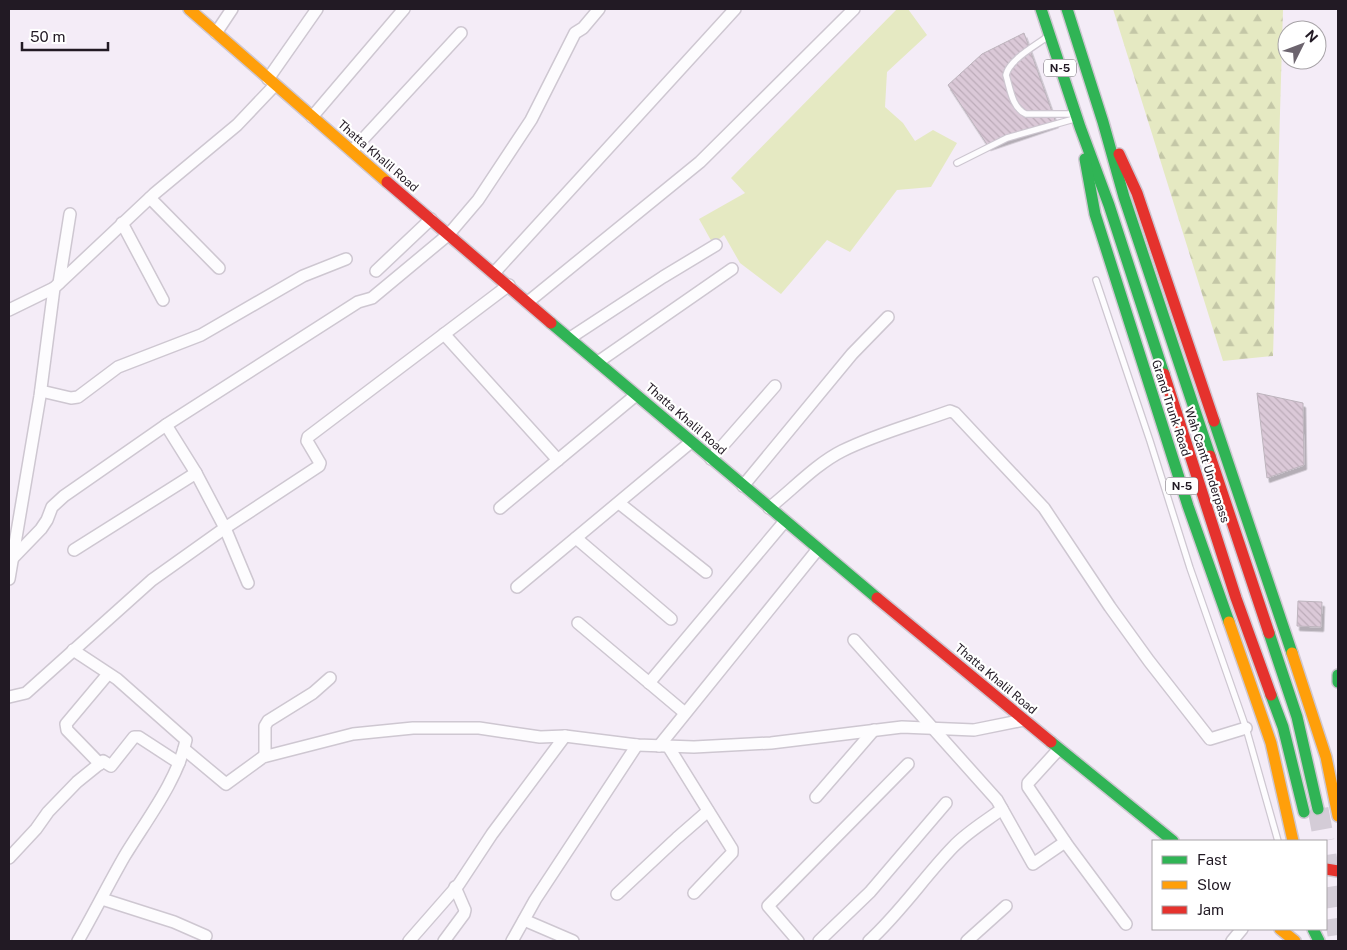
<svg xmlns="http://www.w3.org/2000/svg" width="1347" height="950" font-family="'Public Sans',sans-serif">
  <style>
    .grass { fill: #e5e9c2 }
    .forest { fill: url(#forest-firs) }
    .building { fill: url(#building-back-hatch); stroke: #bdb4bd; filter: url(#shadow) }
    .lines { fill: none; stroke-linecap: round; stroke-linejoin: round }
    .highway-tunnel { stroke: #d4ccd7; stroke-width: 21; stroke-dasharray: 21 11; stroke-linecap: butt }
    .lane-casing { stroke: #cec7d1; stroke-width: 8 }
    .street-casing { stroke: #cec7d1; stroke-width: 14 }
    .fast-casing { stroke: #cec7d1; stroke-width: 14 }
    .slow-casing { stroke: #cec7d1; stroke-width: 14 }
    .jam-casing { stroke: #cec7d1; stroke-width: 14 }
    .lane { stroke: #fdfcfe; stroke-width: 5.5 }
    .street { stroke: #fdfcfe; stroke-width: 11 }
    .fast { stroke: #30b455; stroke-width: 11 }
    .slow { stroke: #ff9f0a; stroke-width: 11 }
    .jam { stroke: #e5322d; stroke-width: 11 }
    .labels { text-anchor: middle; stroke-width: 4.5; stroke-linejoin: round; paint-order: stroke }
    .shield { fill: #fff; stroke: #645f66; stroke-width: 1 }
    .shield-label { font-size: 11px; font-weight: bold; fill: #221a24 }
    .street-label { font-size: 12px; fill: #221a24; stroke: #fff }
  </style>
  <defs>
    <pattern id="forest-firs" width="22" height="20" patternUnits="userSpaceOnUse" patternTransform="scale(1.25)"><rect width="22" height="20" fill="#e5e9c2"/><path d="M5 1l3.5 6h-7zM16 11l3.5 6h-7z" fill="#c4c7a7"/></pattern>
    <pattern id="building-back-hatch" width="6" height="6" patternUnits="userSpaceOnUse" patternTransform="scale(1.25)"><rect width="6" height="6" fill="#dbc9d8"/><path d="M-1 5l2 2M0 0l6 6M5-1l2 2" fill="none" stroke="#bcacb9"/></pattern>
    <filter id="shadow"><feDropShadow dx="2.5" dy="4.5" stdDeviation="0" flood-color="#0004"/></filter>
  </defs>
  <rect width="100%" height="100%" fill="#f4ecf7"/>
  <path class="grass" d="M897 9H908L927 35 887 72 885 107 903 123 915 141 933 130 957 143 931 187 897 190 850 252 827 240 781 294 740 263 724 235 713 244 699 219 745 193 731 178Z"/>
  <path class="forest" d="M1113 9H1283L1273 356 1223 361Z"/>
  <g class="building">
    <path d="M1024 33 1056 123 988 146 948 85 982 54Z"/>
    <path d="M1257 393 1303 403 1304 465 1267 478Z"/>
    <path d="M1298 601 1322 602 1321 627 1297 626Z"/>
  </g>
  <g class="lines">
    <g class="highway-tunnel">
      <path d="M1318 809 1324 841"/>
      <path d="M1326 855 1338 935"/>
    </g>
    <g class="lane-casing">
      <g id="lane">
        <path d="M1047 37C1035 46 1009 60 1006 75 1010 88 1012 108 1026 114H1071"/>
        <path d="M957 163 1007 138 1074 119"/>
        <path d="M1096 280 1150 441 1190 568 1246 728 1278 841"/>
      </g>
    </g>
    <g class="street-casing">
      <g id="street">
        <path d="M216 33 232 9"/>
        <path d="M268 79 317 9"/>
        <path d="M312 117 404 9"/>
        <path d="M352 151 461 33"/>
        <path d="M150 198 219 268"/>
        <path d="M122 223 163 300"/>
        <path d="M376 271 431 219"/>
        <path d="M494 273 735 9"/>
        <path d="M59 283 70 214"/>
        <path d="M528 302 700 162 854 9"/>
        <path d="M9 310 54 288"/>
        <path d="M444 334 558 460"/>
        <path d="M570 338 663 277 716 245"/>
        <path d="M598 362 732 269"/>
        <path d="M41 391 71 398 78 397 118 367 201 335 303 276 346 259"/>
        <path d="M166 425 196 473 225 528 248 583"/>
        <path d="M711 459 775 386"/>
        <path d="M743 486 852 354 888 317"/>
        <path d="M619 503 706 572"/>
        <path d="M500 508 636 395"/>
        <path d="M769 508C792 490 816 464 842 451 876 434 914 424 950 411L955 413 1044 508 1110 607 1149 661 1210 739 1246 728"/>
        <path d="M576 538 671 619"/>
        <path d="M74 550 196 473"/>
        <path d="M12 559 41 529 47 520 52 507 64 496 166 425 358 302 372 298 449 234 478 200 531 120 575 33 583 28 599 9"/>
        <path d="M9 579 40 396 54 288 154 194 237 125 275 85"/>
        <path d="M517 587 691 442"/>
        <path d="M578 623 685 713"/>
        <path d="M854 640 997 800 1033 864 1065 842"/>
        <path d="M73 650 117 679 186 740C178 780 145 822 124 857 108 885 94 913 78 941"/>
        <path d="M649 683 785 521"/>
        <path d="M9 697 26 693 152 580 225 528 319 466 320 463 307 441 308 437 509 285"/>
        <path d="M659 746 818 549"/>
        <path d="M668 746 732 849V853L694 893"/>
        <path d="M184 749 226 784 263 757 353 734 413 728H479L540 737 565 736 637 745 694 747 771 743 902 727 974 730 1024 720"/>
        <path d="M1059 749 1028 783V787L1068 846 1126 924"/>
        <path d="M265 756V726L268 721 313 693 330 678"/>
        <path d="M100 764 67 730 66 724 108 674"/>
        <path d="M816 797 874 730"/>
        <path d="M9 858 36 829 48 812 77 782 103 761 111 766 134 737H139L179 763"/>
        <path d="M617 894 677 838 708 811"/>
        <path d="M102 899 174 922 206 936"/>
        <path d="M524 920 573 941"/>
        <path d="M409 941 459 884 492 834 565 736"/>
        <path d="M444 941 464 914 465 910 455 887"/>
        <path d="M512 941 535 900 637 745"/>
        <path d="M798 941 768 906 908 764"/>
        <path d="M819 941 870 892 946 803"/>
        <path d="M869 941C900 913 924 877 953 847 967 832 986 821 1002 809"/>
        <path d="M967 941 1006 906"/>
        <path d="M1232 941 1242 929"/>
      </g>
    </g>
    <g class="fast-casing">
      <g id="fast">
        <path d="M1041 9 1080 127 1109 205 1164 374"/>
        <path d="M1067 9 1103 122 1124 197 1210 456"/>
        <path d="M1085 159 1095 214 1188 506 1229 622"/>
        <path d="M551 323 877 598"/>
        <path d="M1214 421 1292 653"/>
        <path d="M1269 633 1297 717 1318 809"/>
        <path d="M1338 675V682"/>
        <path d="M1271 695 1283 727 1304 812"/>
        <path d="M1051 742 1173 841"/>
        <path d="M1313 929 1319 941"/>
      </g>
    </g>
    <g class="slow-casing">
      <g id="slow">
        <path d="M189 9 387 182"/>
        <path d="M1229 622 1271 743 1293 841"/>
        <path d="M1292 653 1326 757 1338 816"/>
        <path d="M1280 929 1295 941"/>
      </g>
    </g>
    <g class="jam-casing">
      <g id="jam">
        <path d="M1119 154 1137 193 1214 421"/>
        <path d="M387 182 551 323"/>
        <path d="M1164 374 1236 598 1271 695"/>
        <path d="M1210 456 1269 633"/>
        <path d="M877 598 1051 742"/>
        <path d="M1326 869 1338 871"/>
      </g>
    </g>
    <use href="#lane" class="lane"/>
    <use href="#street" class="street"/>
    <use href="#fast" class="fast"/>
    <use href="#slow" class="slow"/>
    <use href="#jam" class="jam"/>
  </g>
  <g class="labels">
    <g class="shield">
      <rect x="1044" y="59.5" width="32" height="17" rx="4"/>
      <rect x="1166" y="477.5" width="32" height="17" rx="4"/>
    </g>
    <g class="shield-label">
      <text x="1060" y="72">N-5</text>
      <text x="1182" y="490">N-5</text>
    </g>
    <g class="street-label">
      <text transform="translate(378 156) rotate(41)" y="4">Thatta Khalil Road</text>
      <text transform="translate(1171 408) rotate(72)" y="4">Grand Trunk Road</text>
      <text transform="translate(686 419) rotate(41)" y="4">Thatta Khalil Road</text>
      <text transform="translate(1207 465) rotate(72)" y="4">Wah Cantt Underpass</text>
      <text transform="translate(996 679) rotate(40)" y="4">Thatta Khalil Road</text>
    </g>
  </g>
  <rect width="1347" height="950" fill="none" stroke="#221a24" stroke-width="20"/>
  <rect x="1152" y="840" width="175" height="90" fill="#ffffff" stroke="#a7a3a7"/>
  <rect x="1162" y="856" width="25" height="8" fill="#30b455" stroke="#a7a3a7"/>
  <text x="1197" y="865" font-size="15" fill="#221a24">Fast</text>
  <rect x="1162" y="881" width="25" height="8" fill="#ff9f0a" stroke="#a7a3a7"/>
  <text x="1197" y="890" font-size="15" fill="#221a24">Slow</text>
  <rect x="1162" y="906" width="25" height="8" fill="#e5322d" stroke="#a7a3a7"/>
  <text x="1197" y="915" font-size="15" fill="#221a24">Jam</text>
  <g transform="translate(1302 45) rotate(48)"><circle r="24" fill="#ffffff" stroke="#a7a3a7"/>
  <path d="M0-4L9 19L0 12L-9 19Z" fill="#6c646e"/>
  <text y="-8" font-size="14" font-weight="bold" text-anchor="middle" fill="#221a24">N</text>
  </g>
  <path d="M22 42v8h86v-8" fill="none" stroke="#221a24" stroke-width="2.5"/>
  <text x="30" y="42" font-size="15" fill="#221a24" stroke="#ffffff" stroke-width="4" paint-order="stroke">50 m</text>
</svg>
